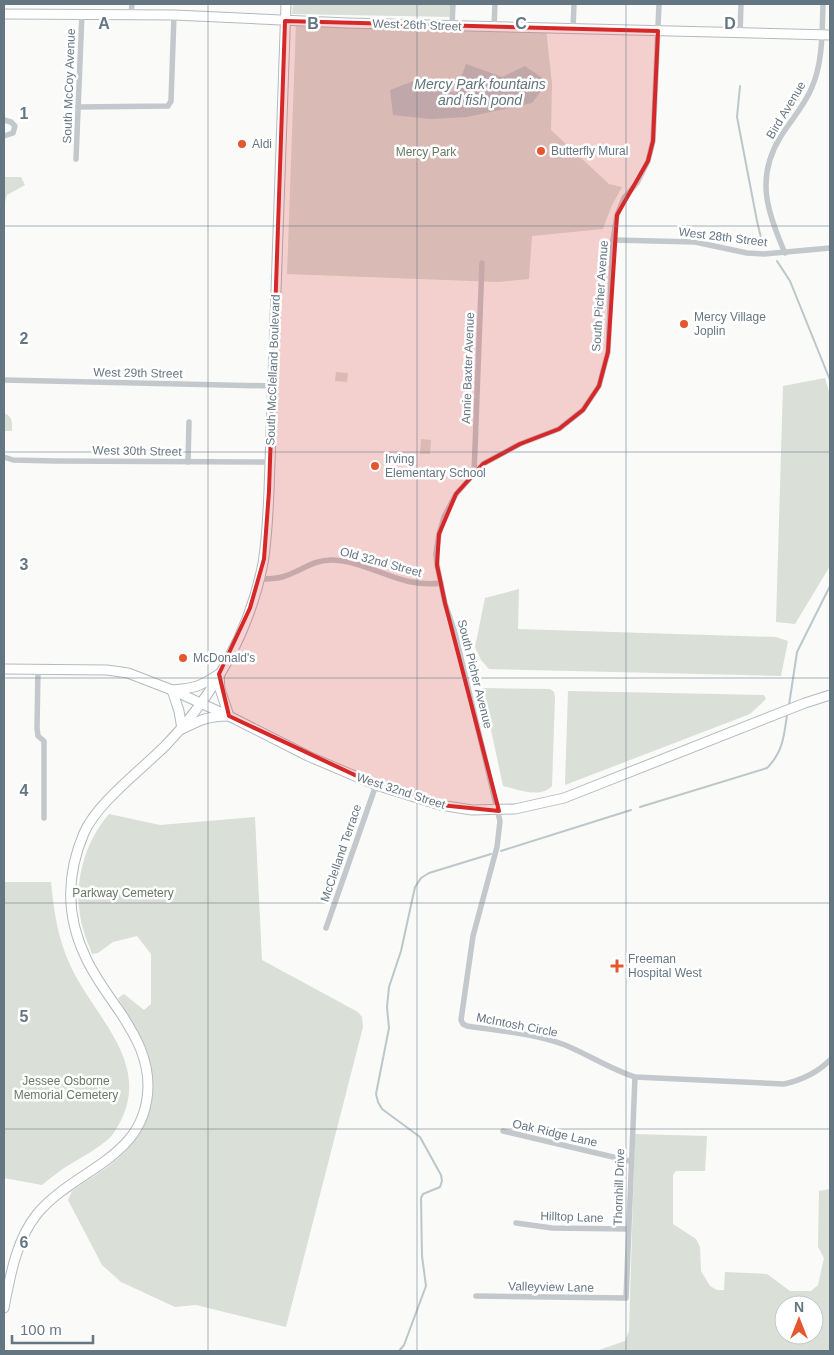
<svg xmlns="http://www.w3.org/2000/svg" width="834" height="1355" font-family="Arial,sans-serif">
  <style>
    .green { fill: #dadfd7; fill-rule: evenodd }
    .water { fill: #bbc7cb }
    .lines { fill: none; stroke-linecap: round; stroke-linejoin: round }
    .stream { stroke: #bbc7cb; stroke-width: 2 }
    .secondary-casing { stroke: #b3babf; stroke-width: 11 }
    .street { stroke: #c3c8cc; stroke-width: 5.5 }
    .secondary { stroke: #fff; stroke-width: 9 }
    .marked { fill: #d62828; fill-opacity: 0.2; stroke: #d62828; stroke-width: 4; stroke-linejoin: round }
    .grid { fill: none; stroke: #657683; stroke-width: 1; stroke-opacity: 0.55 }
    .poi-dot { fill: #e4572e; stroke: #fff; stroke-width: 2 }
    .labels { text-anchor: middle; stroke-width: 5; stroke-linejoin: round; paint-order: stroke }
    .street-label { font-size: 12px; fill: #657683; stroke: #fff }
    .poi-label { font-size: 12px; fill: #657683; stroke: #fff; text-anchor: start }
    .park-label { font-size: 12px; fill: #687a64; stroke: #fff }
    .water-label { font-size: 14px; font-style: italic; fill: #60757c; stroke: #fff }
    .grid-label { font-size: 16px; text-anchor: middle; font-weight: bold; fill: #657683; stroke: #fff; stroke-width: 5; stroke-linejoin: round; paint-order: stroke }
  </style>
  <rect width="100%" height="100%" fill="#fafaf8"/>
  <g class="green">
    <path d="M293 4H452L451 17 292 14Z"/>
    <path d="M296 22 546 29 552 84 551 130 609 184 622 187 612 205 603 229 532 236 529 279 498 282 287 274Z"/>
    <path d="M4 177H21L25 185 7 195 4 206Z"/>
    <path d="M336 372 348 373 347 382 335 381Z"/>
    <path d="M825 378 830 395V566L795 624 776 622 783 386Z"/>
    <path d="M4 413C13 417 12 422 12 431H4Z"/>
    <path d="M421 439 431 440 430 454H420Z"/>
    <path d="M519 589 518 629 776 637 788 641 781 676 489 669 481 660 475 647 485 598Z"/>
    <path d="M482 688 550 689 554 692 555 697 552 786C540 799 518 789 503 786Z"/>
    <path d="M568 691 764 695 766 699 750 714 565 785Z"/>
    <path d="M109 814 160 825 255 817 262 960 358 1012 362 1017 363 1027 286 1327 196 1305 175 1307 121 1282 102 1265 68 1200 72 1191C88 1180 112 1165 125 1152 132 1145 136 1135 141 1126 168 1077 142 1041 118 998L124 994 144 1010 151 1004V954L137 936 113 942 98 953 92 954C90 947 86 940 84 932 71 892 82 845 109 814Z"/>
    <path d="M4 882H51C54 912 58 940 71 967 98 1023 158 1068 113 1134 103 1147 74 1161 60 1171 54 1175 48 1180 42 1185L4 1178Z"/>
    <path d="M635 1134 707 1136 705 1171H676L673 1175V1224L696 1239 700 1247 701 1271 710 1286 717 1290H724L725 1272 767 1274 790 1291H811L818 1285 824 1258 818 1247 819 1191 830 1189V1351H596L625 1341 629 1331ZM784 1305H814V1335H784Z"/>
  </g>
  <path class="water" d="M466 64 502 77 525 66 548 82 532 103 467 117 431 119 393 115 390 90 416 80 455 93Z"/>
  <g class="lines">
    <g class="stream">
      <path d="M740 86 737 117 757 221 761 238 765 246"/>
      <path d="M777 261 790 281 830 380"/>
      <path d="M789 705 797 652 830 586"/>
      <path d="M640 807 767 768C783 752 784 736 787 715"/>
      <path d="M501 851 631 810"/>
      <path d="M399 1351 404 1345 426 1286 422 1256 421 1198 423 1194 440 1187 442 1181 441 1175 420 1137 382 1109 378 1102 376 1094 389 1028 387 1007 389 987 401 951 415 887 421 878 429 873 491 854"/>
    </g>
    <g class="secondary-casing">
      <g id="secondary">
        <path d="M4 14 174 15 347 23 830 35"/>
        <path d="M4 669 107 670 128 673 172 690 229 716 308 756 376 785 440 805 472 810 515 809 564 798 805 703 830 695"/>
        <path d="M219 674 220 689 229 716C208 716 200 720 182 729L179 711 172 690C196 688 199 687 219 674Z"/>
        <path d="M4 1308C10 1277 16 1240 37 1214 75 1168 147 1159 148 1086 148 1058 136 1037 122 1015 110 997 95 978 86 958 66 917 66 875 84 833 97 803 141 770 165 746 213 697 250 631 263 563 267 539 268 515 269 491L286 4"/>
      </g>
    </g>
    <g class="street">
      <path d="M659 4 653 141 648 161 637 183 624 198 617 215 613 240 608 352 599 386 583 410 559 429 520 444 483 464 456 494 444 517 439 534 436 554 437 565 445 603 455 633 500 821 497 847 473 936 461 1020 463 1024 467 1026C499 1031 534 1033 565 1045 589 1055 610 1069 635 1077L784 1084C802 1080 817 1073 830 1060"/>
      <path d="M131 14 132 4"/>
      <path d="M452 26 453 4"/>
      <path d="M494 27 495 4"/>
      <path d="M573 29 574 4"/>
      <path d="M740 33 741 4"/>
      <path d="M78 107 168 106 171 101 174 15"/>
      <path d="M4 120 11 122 15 126 13 133 4 136"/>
      <path d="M76 159 82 13"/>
      <path d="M613 240 695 242 747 253 764 254 830 248"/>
      <path d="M785 253C767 212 755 177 781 136 791 120 805 105 812 87 823 62 822 31 823 4"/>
      <path d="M4 380 272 386"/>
      <path d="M4 457 13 460 54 461 270 462"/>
      <path d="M188 462 189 422"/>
      <path d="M474 474 482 263"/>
      <path d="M259 579C267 579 275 579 282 577 300 572 314 559 333 560 372 562 400 589 441 583"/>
      <path d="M38 669 37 728 38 736 44 741V818"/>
      <path d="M326 928 376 785"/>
      <path d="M503 1131 630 1161"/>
      <path d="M516 1223 552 1228 628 1229"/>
      <path d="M476 1296 626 1298 635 1077"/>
    </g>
    <use href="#secondary" class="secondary"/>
  </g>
  <path class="marked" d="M285 21 658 31 653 141 648 161 617 215 608 352 599 386 583 410 559 429 520 444 483 464 456 494 439 534 437 565 445 603 499 811 440 805 376 785 229 716 219 674 250 608 264 559 269 491Z"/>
  <path class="grid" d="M208 4V1351M417 4V1351M626 4V1351M4 226H830M4 452H830M4 678H830M4 903H830M4 1129H830"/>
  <g class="poi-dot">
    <circle cx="242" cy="144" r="5"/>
    <circle cx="541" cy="151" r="5"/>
    <circle cx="684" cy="324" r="5"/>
    <circle cx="375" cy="466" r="5"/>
    <circle cx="183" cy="658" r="5"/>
    <path d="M614.5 958.5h5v5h5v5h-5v5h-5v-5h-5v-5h5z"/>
  </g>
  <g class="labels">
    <g class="street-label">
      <text transform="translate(417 25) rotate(2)" y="4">West 26th Street</text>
      <text transform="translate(69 86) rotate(-88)" y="4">South McCoy Avenue</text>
      <text transform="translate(786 110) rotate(-59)" y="4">Bird Avenue</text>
      <text transform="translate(723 237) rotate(7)" y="4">West 28th Street</text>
      <text transform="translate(600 296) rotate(-86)" y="4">South Picher Avenue</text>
      <text transform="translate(468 368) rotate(-88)" y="4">Annie Baxter Avenue</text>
      <text transform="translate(273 370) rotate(-88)" y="4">South McClelland Boulevard</text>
      <text transform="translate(138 373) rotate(1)" y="4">West 29th Street</text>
      <text transform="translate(137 451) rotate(1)" y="4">West 30th Street</text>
      <text transform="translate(381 562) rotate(15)" y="4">Old 32nd Street</text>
      <text transform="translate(475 674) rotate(76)" y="4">South Picher Avenue</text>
      <text transform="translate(401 791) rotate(18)" y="4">West 32nd Street</text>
      <text transform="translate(341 853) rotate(-71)" y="4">McClelland Terrace</text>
      <text transform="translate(517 1025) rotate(11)" y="4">McIntosh Circle</text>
      <text transform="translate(555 1133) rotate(13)" y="4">Oak Ridge Lane</text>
      <text transform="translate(619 1187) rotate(-88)" y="4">Thornhill Drive</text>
      <text transform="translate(572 1217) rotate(2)" y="4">Hilltop Lane</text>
      <text transform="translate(551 1287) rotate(1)" y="4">Valleyview Lane</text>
    </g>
    <g class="poi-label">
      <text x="252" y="148">Aldi</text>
      <text x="551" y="155">Butterfly Mural</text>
      <text x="694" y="321">Mercy Village<tspan x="694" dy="14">Joplin</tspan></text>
      <text x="385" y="463">Irving<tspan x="385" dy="14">Elementary School</tspan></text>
      <text x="193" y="662">McDonald's</text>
      <text x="628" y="963">Freeman<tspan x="628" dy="14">Hospital West</tspan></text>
    </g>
    <g class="park-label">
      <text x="426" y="156">Mercy Park</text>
      <text x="123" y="897">Parkway Cemetery</text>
      <text x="66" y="1085">Jessee Osborne<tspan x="66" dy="14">Memorial Cemetery</tspan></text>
    </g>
    <g class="water-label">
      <text x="480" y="89">Mercy Park fountains<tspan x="480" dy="16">and fish pond</tspan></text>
    </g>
  </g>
  <g class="grid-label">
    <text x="104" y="29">A</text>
    <text x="313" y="29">B</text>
    <text x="521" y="29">C</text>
    <text x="730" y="29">D</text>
    <text x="24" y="119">1</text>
    <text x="24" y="344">2</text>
    <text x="24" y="570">3</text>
    <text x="24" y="796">4</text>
    <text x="24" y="1022">5</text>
    <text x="24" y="1248">6</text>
  </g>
  <rect width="834" height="1355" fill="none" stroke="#657683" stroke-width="10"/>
  <g transform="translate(799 1320)"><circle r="24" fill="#ffffff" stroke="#c1c8cd"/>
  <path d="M0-4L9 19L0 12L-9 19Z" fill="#e4572e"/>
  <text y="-8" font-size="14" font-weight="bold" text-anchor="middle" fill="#657683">N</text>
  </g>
  <path d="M12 1335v8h81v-8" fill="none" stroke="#657683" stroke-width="2.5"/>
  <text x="20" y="1335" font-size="15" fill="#657683" stroke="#ffffff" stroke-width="4" paint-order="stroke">100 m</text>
</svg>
